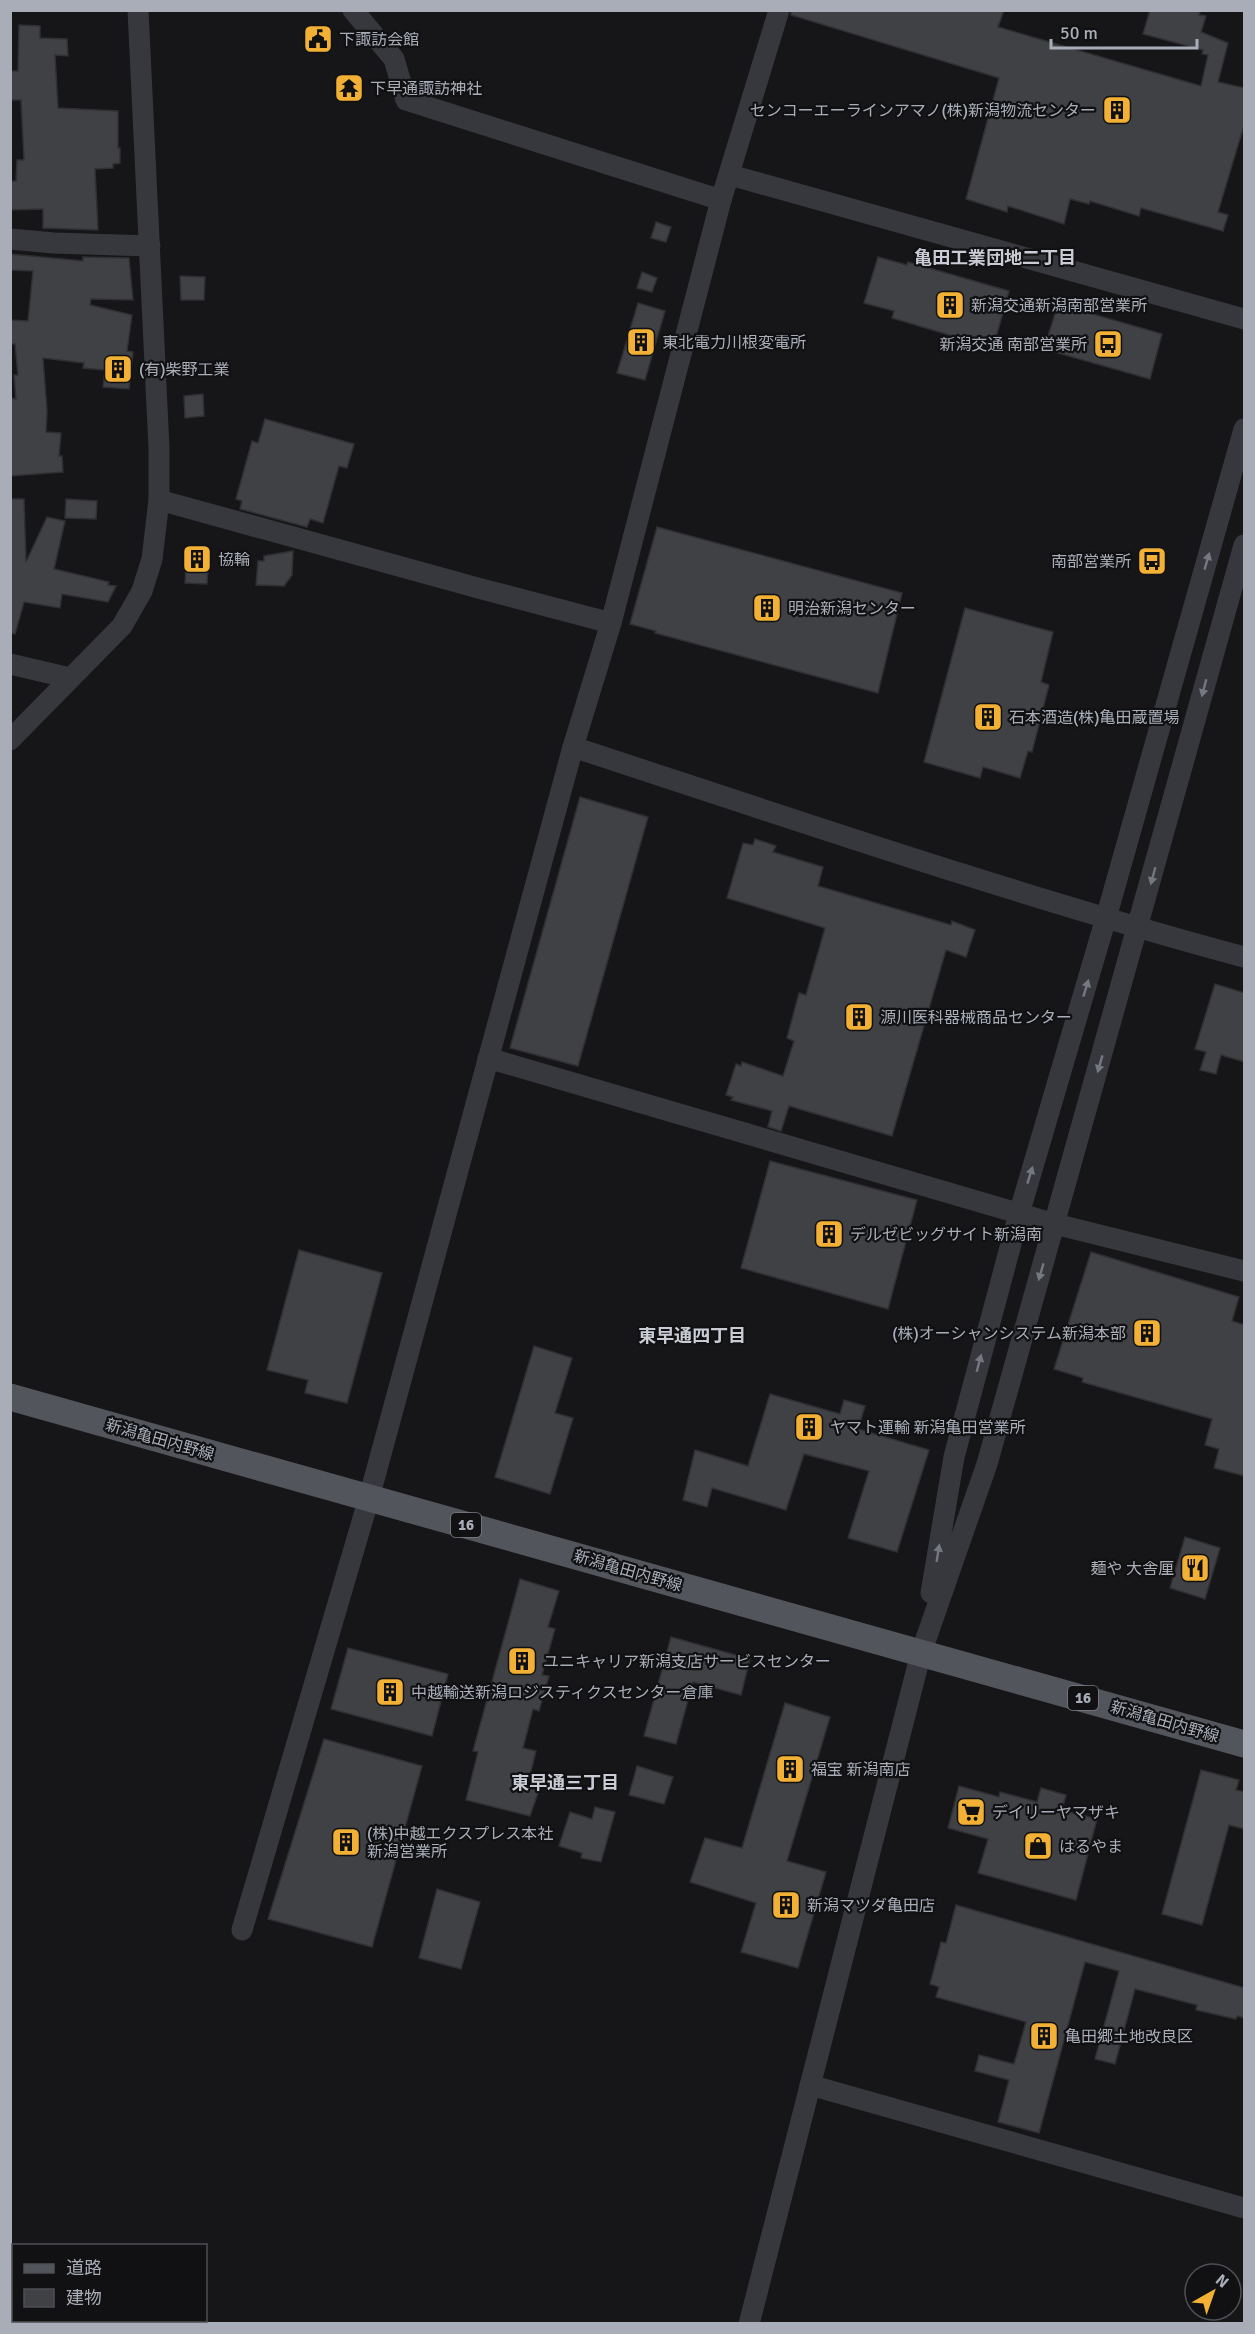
<svg xmlns="http://www.w3.org/2000/svg" width="1255" height="2334" font-family="Signika,'Noto Sans JP',sans-serif">
  <style>
    .building { fill: #404145; stroke: #303034; stroke-width: 1.5 }
    .lines { fill: none; stroke-linecap: round; stroke-linejoin: round }
    .minor { stroke: #37383d; stroke-width: 21 }
    .major { stroke: #53555c; stroke-width: 27 }
    .oneway { fill: #757881 }
    .labels { text-anchor: middle; stroke-width: 4.5; stroke-linejoin: round; paint-order: stroke }
    .shield { fill: #111113; stroke: #7b7e86; stroke-width: 1.5 }
    .shield-label { font-size: 15px; font-weight: bold; fill: #a8adb8 }
    .poi-label { font-size: 16px; fill: #a8adb8; stroke: #111113; text-anchor: start }
    .street-label { font-size: 16px; fill: #a8adb8; stroke: #111113 }
    .neighbourhood-label { font-size: 18px; font-weight: bold; fill: #c9ccd4; stroke: #111113 }
  </style>
  <rect width="100%" height="100%" fill="#161618"/>
  <g class="building">
    <path d="M791 10H1004L998 27 1201 86 1208 55 1202 54 1203 50 1143 34 1150 10H1200L1199 15 1206 16 1201 32 1228 43 1218 82 1245 88V122L1218 212 1228 215 1223 231 1141 208 1139 216 1090 201 1089 204 1070 199 1064 224 1008 206 1007 212 966 199 999 78 791 15Z"/>
    <path d="M19 25 40 26V38L67 39 68 56 55 55 58 108 118 111V148H120V163L113 164V168L95 169 98 230 43 228V209L10 210V181H16L17 160H24L21 100H10V71H18Z"/>
    <path d="M656 222 671 227 666 242 651 238Z"/>
    <path d="M10 254 83 261V257L129 258 133 300 91 299 90 305 132 315 127 351 133 352 129 389 103 387 105 370 83 368 84 363 43 358 47 411 46 432 61 433 59 456H62L63 472 10 476V398L16 399 14 375H18L15 344H10V320L28 321 33 271 10 270Z"/>
    <path d="M878 257 907 265 908 262 1009 291 993 348 892 318 894 311 864 303Z"/>
    <path d="M642 272 657 278 652 292 637 288Z"/>
    <path d="M180 276 205 277 204 300H181Z"/>
    <path d="M638 303 665 311 645 380 617 373Z"/>
    <path d="M1058 304 1162 334 1150 379 1044 349Z"/>
    <path d="M203 394 204 416 185 418 184 396Z"/>
    <path d="M265 419 354 444 347 468 339 466 323 523 310 519 307 527 240 509 242 501 236 499 252 441 258 443Z"/>
    <path d="M10 499H24L26 562 47 517 65 521 54 569 109 582 108 585 116 586 108 602 62 594 60 608 24 602 15 634 10 633Z"/>
    <path d="M66 499 97 501 96 519 65 518Z"/>
    <path d="M657 527 902 593 878 693 655 633 656 631 630 624Z"/>
    <path d="M187 548 209 549 207 584 185 583Z"/>
    <path d="M293 551 292 575 284 586 256 585 258 561H264V556Z"/>
    <path d="M965 608 1053 632 1041 682 1049 685 1032 752 1028 751 1020 778 983 767 980 778 924 762Z"/>
    <path d="M580 797 648 817 578 1066 510 1048Z"/>
    <path d="M755 839 776 846 773 852 823 867 818 886 951 925 952 921 975 930 966 957 946 950 892 1136 789 1106 781 1131 768 1127 772 1111 731 1100 733 1097 726 1095 736 1064 741 1066 742 1062 783 1076 794 1041 787 1038 799 993 806 995 825 928 727 898 743 843 753 845Z"/>
    <path d="M1215 984 1245 993V1062L1221 1055 1216 1074 1200 1070 1206 1052 1195 1049Z"/>
    <path d="M770 1161 917 1200 888 1309 741 1268Z"/>
    <path d="M299 1250 382 1273 347 1403 305 1393 308 1380 267 1370Z"/>
    <path d="M1091 1252 1239 1297 1232 1321 1245 1325V1476L1214 1468 1219 1449 1205 1445 1212 1419 1082 1382 1083 1378 1054 1369Z"/>
    <path d="M534 1346 572 1358 555 1413 573 1418 550 1494 495 1477Z"/>
    <path d="M770 1394 840 1414 844 1400 865 1406 858 1429 929 1450 897 1552 848 1538 869 1471 804 1454 786 1510 712 1488 707 1507 683 1500 695 1450 748 1466Z"/>
    <path d="M1185 1537 1220 1548 1205 1599 1170 1588Z"/>
    <path d="M520 1579 559 1591 548 1627 555 1629 542 1675 549 1676 539 1711 533 1709 523 1748 536 1751 527 1787 539 1790 530 1816 466 1800 478 1752 473 1751Z"/>
    <path d="M671 1637 750 1659 741 1695 693 1682 676 1744 644 1736Z"/>
    <path d="M348 1648 448 1674 432 1736 331 1709Z"/>
    <path d="M785 1703 830 1717 787 1861 826 1872 798 1968 741 1952 756 1903 690 1882 705 1838 742 1848Z"/>
    <path d="M324 1739 422 1766 372 1947 268 1919Z"/>
    <path d="M637 1766 673 1777 664 1804 629 1795Z"/>
    <path d="M1201 1770 1239 1780 1236 1790 1245 1792V1829L1229 1825 1202 1925 1162 1914Z"/>
    <path d="M959 1786 999 1797 1000 1792 1037 1802 1041 1788 1066 1795 1062 1810 1097 1819 1076 1900 978 1873 988 1839 948 1828Z"/>
    <path d="M595 1807 615 1812 601 1862 581 1858 582 1853 559 1846 570 1812 592 1819Z"/>
    <path d="M437 1889 480 1902 461 1969 419 1958Z"/>
    <path d="M956 1905 1245 1988V2018L1237 2016 1236 2019 1196 2010 1197 2005 1135 1989 1115 2064 1095 2059 1119 1971 1085 1962 1039 2133 998 2122 1009 2080 975 2071 979 2055 1014 2064 1026 2022 936 1997 939 1987 930 1984 941 1942 946 1943Z"/>
  </g>
  <g class="lines">
    <g class="minor">
      <path d="M353 10 394 59 406 100 721 200"/>
      <path d="M730 175 1244 319"/>
      <path d="M10 239 54 243 150 246"/>
      <path d="M159 500 478 588 611 623"/>
      <path d="M10 664 70 678"/>
      <path d="M10 740 122 626 142 591 152 559 159 500V448L138 10"/>
      <path d="M573 747C796 820 1018 896 1244 957"/>
      <path d="M488 1058 1055 1224 1244 1271"/>
      <path d="M931 1593 954 1457 1019 1214 1106 918 1244 429"/>
      <path d="M242 1930 369 1498 573 747 611 623 721 200 779 10"/>
      <path d="M810 2085 1244 2208"/>
      <path d="M749 2324 921 1653 987 1464 1244 545"/>
    </g>
    <path class="major" d="M10 1397 1244 1744"/>
  </g>
  <defs><path id="oneway-solid" d="M-6-.8H1V-3.2L6.5 0L1 3.2V.8H-6Z" transform="scale(1.5)"/></defs>
  <g class="oneway">
    <use href="#oneway-solid" transform="translate(1207 561) rotate(-74)"/>
    <use href="#oneway-solid" transform="translate(1204 688) rotate(105)"/>
    <use href="#oneway-solid" transform="translate(1153 876) rotate(105)"/>
    <use href="#oneway-solid" transform="translate(1086 988) rotate(-73)"/>
    <use href="#oneway-solid" transform="translate(1100 1064) rotate(106)"/>
    <use href="#oneway-solid" transform="translate(1030 1175) rotate(-73)"/>
    <use href="#oneway-solid" transform="translate(1041 1272) rotate(106)"/>
    <use href="#oneway-solid" transform="translate(979 1363) rotate(-75)"/>
    <use href="#oneway-solid" transform="translate(938 1553) rotate(-81)"/>
  </g>
  <defs>
    <g id="civic-square" transform="scale(1.5)"><rect x="-9" y="-9" width="18" height="18" rx="4" fill="#f2b134" stroke="#111113"/><path d="M-.6-6.5H3V-4.5H.6V-3L4-1V1h2V6H-6V1h2V-1L-.6-3ZM-1.2 2.5V6h2.4V2.5Z" fill="#111"/></g>
    <g id="temple-square" transform="scale(1.5)"><rect x="-9" y="-9" width="18" height="18" rx="4" fill="#f2b134" stroke="#111113"/><path d="M0-6L5-2H3V0L6.5 2.5H4V6H1.5V3h-3V6H-4V2.5H-6.5L-3 0V-2H-5Z" fill="#111"/></g>
    <g id="building-square" transform="scale(1.5)"><rect x="-9" y="-9" width="18" height="18" rx="4" fill="#f2b134" stroke="#111113"/><path d="M-4-6H4V6H1V3H-1V6H-4ZM-2.5-4.3h1.7v1.8h-1.7ZM.8-4.3h1.7v1.8H.8ZM-2.5-1h1.7V.8h-1.7ZM.8-1h1.7V.8H.8Z" fill="#111"/></g>
    <g id="bus-square" transform="scale(1.5)"><rect x="-9" y="-9" width="18" height="18" rx="4" fill="#f2b134" stroke="#111113"/><path d="M-5-6H5V4H4V6H2V4H-2V6H-4V4H-5ZM-3.5-4V0h7V-4ZM-3.5 1.2v1.5H-2V1.2ZM2 1.2v1.5H3.5V1.2Z" fill="#111"/></g>
    <g id="restaurant-square" transform="scale(1.5)"><rect x="-9" y="-9" width="18" height="18" rx="4" fill="#f2b134" stroke="#111113"/><path d="M-5-6h1v4h1v-4h1v4h1v-4h1v5L-1.5 .5V6h-2V.5L-5-1ZM5-6V6H3V1.5H1.5Q1.5-4 5-6Z" fill="#111"/></g>
    <g id="supermarket-square" transform="scale(1.5)"><rect x="-9" y="-9" width="18" height="18" rx="4" fill="#f2b134" stroke="#111113"/><path d="M-6-5.5h2.5l.6 2H6L4.5 2H-2.5L-4.4-4H-6ZM-1.5 3.2a1.3 1.3 0 1 0 .1 0ZM3 3.2a1.3 1.3 0 1 0 .1 0Z" fill="#111"/></g>
    <g id="shop-square" transform="scale(1.5)"><rect x="-9" y="-9" width="18" height="18" rx="4" fill="#f2b134" stroke="#111113"/><path d="M-5-2.5h2.3a2.7 3.5 0 0 1 5.4 0H5L5.5 6h-11ZM-1.5-2.5h3a1.5 2.3 0 0 0-3 0Z" fill="#111"/></g>
  </defs>
  <g fill-rule="evenodd">
    <use href="#civic-square" x="318" y="39"/>
    <use href="#temple-square" x="349" y="88"/>
    <use href="#building-square" x="1117" y="110"/>
    <use href="#building-square" x="950" y="305"/>
    <use href="#building-square" x="641" y="342"/>
    <use href="#bus-square" x="1108" y="344"/>
    <use href="#building-square" x="118" y="369"/>
    <use href="#building-square" x="197" y="559"/>
    <use href="#bus-square" x="1152" y="561"/>
    <use href="#building-square" x="767" y="608"/>
    <use href="#building-square" x="988" y="717"/>
    <use href="#building-square" x="859" y="1017"/>
    <use href="#building-square" x="829" y="1234"/>
    <use href="#building-square" x="1147" y="1333"/>
    <use href="#building-square" x="809" y="1427"/>
    <use href="#restaurant-square" x="1195" y="1568"/>
    <use href="#building-square" x="522" y="1661"/>
    <use href="#building-square" x="390" y="1692"/>
    <use href="#building-square" x="790" y="1769"/>
    <use href="#supermarket-square" x="971" y="1812"/>
    <use href="#building-square" x="346" y="1842"/>
    <use href="#shop-square" x="1038" y="1846"/>
    <use href="#building-square" x="786" y="1905"/>
    <use href="#building-square" x="1044" y="2036"/>
  </g>
  <g class="labels">
    <g class="shield">
      <rect x="451" y="1513" width="30" height="24" rx="4.5"/>
      <rect x="1068" y="1686" width="30" height="24" rx="4.5"/>
    </g>
    <g class="shield-label">
      <text x="466" y="1530">16</text>
      <text x="1083" y="1703">16</text>
    </g>
    <g class="poi-label">
      <text x="339" y="45">下諏訪会館</text>
      <text x="370" y="94">下早通諏訪神社</text>
      <text x="1096" y="116" text-anchor="end">センコーエーラインアマノ(株)新潟物流センター</text>
      <text x="971" y="311">新潟交通新潟南部営業所</text>
      <text x="662" y="348">東北電力川根変電所</text>
      <text x="1087" y="350" text-anchor="end">新潟交通 南部営業所</text>
      <text x="139" y="375">(有)柴野工業</text>
      <text x="218" y="565">協輪</text>
      <text x="1131" y="567" text-anchor="end">南部営業所</text>
      <text x="788" y="614">明治新潟センター</text>
      <text x="1009" y="723">石本酒造(株)亀田蔵置場</text>
      <text x="880" y="1023">源川医科器械商品センター</text>
      <text x="850" y="1240">デルゼビッグサイト新潟南</text>
      <text x="1126" y="1339" text-anchor="end">(株)オーシャンシステム新潟本部</text>
      <text x="830" y="1433">ヤマト運輸 新潟亀田営業所</text>
      <text x="1174" y="1574" text-anchor="end">麺や 大舎厘</text>
      <text x="543" y="1667">ユニキャリア新潟支店サービスセンター</text>
      <text x="411" y="1698">中越輸送新潟ロジスティクスセンター倉庫</text>
      <text x="811" y="1775">福宝 新潟南店</text>
      <text x="992" y="1818">デイリーヤマザキ</text>
      <text x="367" y="1839">(株)中越エクスプレス本社<tspan x="367" dy="18">新潟営業所</tspan></text>
      <text x="1059" y="1852">はるやま</text>
      <text x="807" y="1911">新潟マツダ亀田店</text>
      <text x="1065" y="2042">亀田郷土地改良区</text>
    </g>
    <g class="street-label">
      <text transform="translate(160 1439) rotate(16)" y="6">新潟亀田内野線</text>
      <text transform="translate(628 1570) rotate(16)" y="6">新潟亀田内野線</text>
      <text transform="translate(1165 1721) rotate(16)" y="6">新潟亀田内野線</text>
    </g>
    <g class="neighbourhood-label">
      <text x="995" y="264">亀田工業団地二丁目</text>
      <text x="692" y="1342">東早通四丁目</text>
      <text x="565" y="1789">東早通三丁目</text>
    </g>
  </g>
  <rect width="1255" height="2334" fill="none" stroke="#a8adb8" stroke-width="24"/>
  <rect x="12" y="2244" width="195" height="78" fill="#111113" stroke="#4d4f55" stroke-width="1.5"/>
  <rect x="24" y="2264" width="30" height="9" fill="#53555c" stroke="#4d4f55" stroke-width="1.5"/>
  <text x="66" y="2274" font-size="18" fill="#a8adb8">道路</text>
  <rect x="24" y="2289" width="30" height="18" fill="#404145" stroke="#4d4f55" stroke-width="1.5"/>
  <text x="66" y="2304" font-size="18" fill="#a8adb8">建物</text>
  <g transform="translate(1213 2292) rotate(40)"><circle r="28" fill="#111113" stroke="#4d4f55" stroke-width="1.5"/>
  <path d="M0-4.5L10 22L0 15L-10 22Z" fill="#f2b134"/>
  <text y="-9" font-size="16" font-weight="bold" text-anchor="middle" fill="#a8adb8">N</text>
  </g>
  <path d="M1051 39v9h146v-9" fill="none" stroke="#a8adb8" stroke-width="3"/>
  <text x="1060" y="39" font-size="18" fill="#a8adb8" stroke="#111113" stroke-width="4.5" paint-order="stroke">50 m</text>
</svg>
